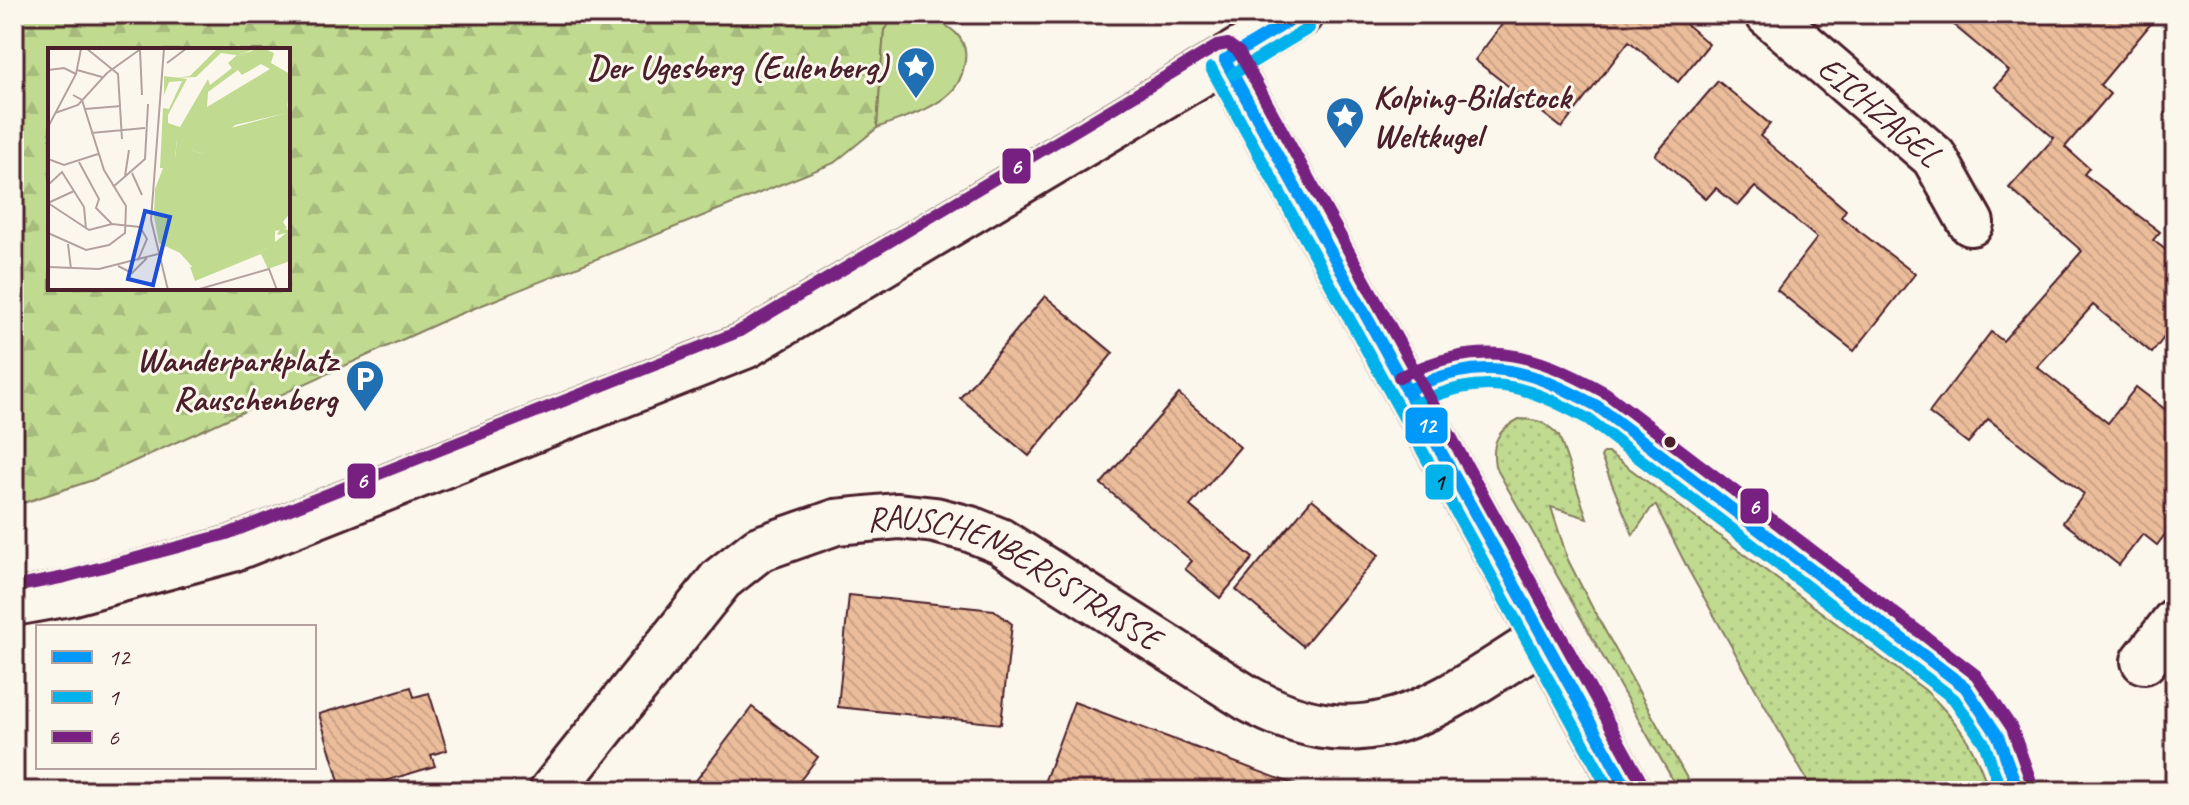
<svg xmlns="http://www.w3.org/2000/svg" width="2189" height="805" font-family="Caveat,sans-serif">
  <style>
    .grass { fill: url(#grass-dots); stroke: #857c5e; stroke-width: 2 }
    .forest { fill: url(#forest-firs); stroke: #857c5e; stroke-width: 2; fill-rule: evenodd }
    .green { fill: #c0da90; stroke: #857c5e; stroke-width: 2 }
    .building { fill: url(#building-back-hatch); stroke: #4a1f2b; stroke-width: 2 }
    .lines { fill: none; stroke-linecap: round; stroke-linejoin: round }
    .minor-casing { stroke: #4a1f2b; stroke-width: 50 }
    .secondary-casing { stroke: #4a1f2b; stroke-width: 50 }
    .minor { stroke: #fbf7ec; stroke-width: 44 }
    .secondary { stroke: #fbf7ec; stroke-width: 44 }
    .bus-1-casing { stroke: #fbf7ec; stroke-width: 18 }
    .bus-2-casing { stroke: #fbf7ec; stroke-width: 18 }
    .bus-3-casing { stroke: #fbf7ec; stroke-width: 18 }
    .bus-1 { stroke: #0099f9; stroke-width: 12 }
    .bus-2 { stroke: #03b1eb; stroke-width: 12 }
    .bus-3 { stroke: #772081; stroke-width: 12 }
    .bus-dot { fill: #4a1f2b; stroke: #fbf7ec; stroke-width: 3 }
    .labels { text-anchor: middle; stroke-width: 6; stroke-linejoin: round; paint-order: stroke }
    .poi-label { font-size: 34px; font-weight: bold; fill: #4a1f2b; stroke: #fbf7ec; text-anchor: end }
    .street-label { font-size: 34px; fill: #4a1f2b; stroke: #fbf7ec }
    .inset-road { fill: none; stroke: #b4a19f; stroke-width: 2 }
    .view { fill: #1d4ed8; fill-opacity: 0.15; stroke: #1d4ed8; stroke-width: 4 }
    .inset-edge { fill: none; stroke: #4a1f2b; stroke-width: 4 }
    .line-badge { stroke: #fbf7ec; stroke-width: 3 }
    .badge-label { font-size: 22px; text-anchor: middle; font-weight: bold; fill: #fff }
    .pale-badge-label { font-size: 22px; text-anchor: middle; font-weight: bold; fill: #111 }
  </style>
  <defs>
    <pattern id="grass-dots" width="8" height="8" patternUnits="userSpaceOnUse" patternTransform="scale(2)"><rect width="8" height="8" fill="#c0da90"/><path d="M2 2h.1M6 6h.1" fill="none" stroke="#a6bb7c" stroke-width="1.8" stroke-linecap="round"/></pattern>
    <pattern id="forest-firs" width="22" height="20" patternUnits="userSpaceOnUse" patternTransform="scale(2)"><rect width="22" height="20" fill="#c0da90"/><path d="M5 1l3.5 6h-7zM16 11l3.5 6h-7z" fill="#a6bb7c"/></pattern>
    <pattern id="building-back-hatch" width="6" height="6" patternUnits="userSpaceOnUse" patternTransform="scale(2)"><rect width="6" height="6" fill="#ebbd9b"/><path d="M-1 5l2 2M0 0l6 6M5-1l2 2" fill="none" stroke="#cba286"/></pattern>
  </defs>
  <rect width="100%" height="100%" fill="#fbf7ec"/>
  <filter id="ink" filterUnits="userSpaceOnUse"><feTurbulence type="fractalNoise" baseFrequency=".0125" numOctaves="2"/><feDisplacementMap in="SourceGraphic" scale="16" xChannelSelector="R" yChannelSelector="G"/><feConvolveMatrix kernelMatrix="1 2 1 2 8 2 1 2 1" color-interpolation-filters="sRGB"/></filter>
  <g filter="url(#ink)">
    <g class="grass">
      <path d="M1519 419C1536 419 1548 423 1559 436L1587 518 1551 507 1568 560 1593 609 1694 791H1679L1495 466C1491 442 1498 430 1519 419Z"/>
      <path d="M1603 453H1609L1925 690C1959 722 1975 747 1989 791H1813L1689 571 1656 506 1652 507 1633 535 1601 457Z"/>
    </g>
    <path class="forest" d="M14 14H897L884 30 877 128 834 163 450 318 93 480 14 506ZM50 50H288V288H50Z"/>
    <path class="green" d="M897 14C927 14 974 27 964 66 962 76 958 86 950 93 931 111 901 118 877 128L884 30Z"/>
    <g class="building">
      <path d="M1510 14H1674L1709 44 1678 82 1629 41 1562 128 1475 60Z"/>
      <path d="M1940 14H2159L2100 85 2110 94 2065 147 2089 168 2084 174 2160 232 2153 240 2175 257V323L2152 353 2093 305 2037 367 2108 423 2136 387 2175 417V521L2157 545 2143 534 2119 565 2063 522 2084 494 1988 419 1968 443 1929 413 1991 332 2003 341 2082 251 2009 188 2054 138 1995 87 2009 71Z"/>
      <path d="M1718 81 1770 124 1760 136 1846 210 1841 217 1915 274 1854 351 1777 290 1817 238 1755 187 1738 206 1716 188 1706 199 1655 155Z"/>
      <path d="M1045 296 1113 353 1029 456 960 398Z"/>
      <path d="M1179 394 1240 447 1190 506 1253 558 1220 598 1185 569 1192 561 1101 484Z"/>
      <path d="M1312 499 1379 555 1303 646 1236 590Z"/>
      <path d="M849 595 994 610 1012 624 1001 724 838 707Z"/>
      <path d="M411 687 414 697 429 693 447 750 431 755 435 766 352 791H342L319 714Z"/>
      <path d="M1074 702 1301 787V791H1041Z"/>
      <path d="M752 707 818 757 792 791H688Z"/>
    </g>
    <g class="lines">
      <g class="minor-casing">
        <g id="minor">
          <path id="s1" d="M1768 14 1934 157 1971 223"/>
          <path d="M1225 60 1628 791"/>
          <path d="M2144 661 2175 621"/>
          <path id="s2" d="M552 791 721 579 759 549 836 522 898 516 935 520 970 529 1000 541 1247 698C1369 767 1440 703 1544 638"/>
        </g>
      </g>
      <g class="secondary-casing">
        <path id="secondary" d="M14 603 69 593 232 549 745 346 1301 14"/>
      </g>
      <use href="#minor" class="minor"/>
      <use href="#secondary" class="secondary"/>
      <g class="bus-1-casing">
        <g id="bus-1">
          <path d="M1225 60 1628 791"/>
          <path d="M1225 60 1301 14"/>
          <path d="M1406 391C1482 354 1525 367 1597 406L1965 687 1998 736 2018 791"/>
        </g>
      </g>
      <g class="bus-2-casing">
        <g id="bus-2">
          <path d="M1211 68 1610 791"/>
          <path d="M1233 74 1309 28"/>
          <path d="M1413 405C1484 371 1522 383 1588 419L1954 699 1984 743 2001 791"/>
        </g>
      </g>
      <g class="bus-3-casing">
        <g id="bus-3">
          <path d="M1399 377C1480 338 1529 350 1606 393L1976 675 2012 728 2033 787"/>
          <path d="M14 587 65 577 227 534 738 332 1217 46 1228 44 1239 52 1642 783"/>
        </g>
      </g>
      <use href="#bus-1" class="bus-1"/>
      <use href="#bus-2" class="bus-2"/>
      <use href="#bus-3" class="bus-3"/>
    </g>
  </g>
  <defs>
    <g id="sight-pin" transform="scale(2)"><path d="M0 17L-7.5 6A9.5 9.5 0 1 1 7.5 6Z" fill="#1f6fb2" stroke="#fbf7ec"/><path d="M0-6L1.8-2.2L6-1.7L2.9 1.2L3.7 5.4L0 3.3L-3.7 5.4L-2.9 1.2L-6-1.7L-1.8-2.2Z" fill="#fff"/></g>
    <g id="parking-pin" transform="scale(2)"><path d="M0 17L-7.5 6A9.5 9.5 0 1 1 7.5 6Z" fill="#1f6fb2" stroke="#fbf7ec"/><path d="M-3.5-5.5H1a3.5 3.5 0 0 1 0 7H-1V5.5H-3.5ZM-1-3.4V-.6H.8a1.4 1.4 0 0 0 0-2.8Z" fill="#fff"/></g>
  </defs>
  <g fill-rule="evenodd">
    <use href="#sight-pin" x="916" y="66"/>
    <use href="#sight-pin" x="1345" y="116"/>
    <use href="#parking-pin" x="365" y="379"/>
  </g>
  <circle class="bus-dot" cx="1670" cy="442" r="7"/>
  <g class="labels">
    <g class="poi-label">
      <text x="888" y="78">Der Ugesberg (Eulenberg)</text>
      <text x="1373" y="108" text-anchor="start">Kolping-Bildstock<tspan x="1373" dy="39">Weltkugel</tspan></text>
      <text x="337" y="371">Wanderparkplatz<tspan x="337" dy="39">Rauschenberg</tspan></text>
    </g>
    <g class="street-label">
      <text dy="12" stroke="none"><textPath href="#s1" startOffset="148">EICHZAGEL</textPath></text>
      <text dy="12" stroke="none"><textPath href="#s2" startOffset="594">RAUSCHENBERGSTRASSE</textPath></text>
    </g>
  </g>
  <g transform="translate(48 48)">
    <rect width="242" height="242" fill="#fbf7ec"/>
    <path d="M188 0H215L226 5 223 15 242 26 239 65 187 77 155 106 144 102 137 87 127 112 129 90 117 120H112L115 60 121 61 134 33 121 34 116 47V28L139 31 120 67V75L132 79 160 31 162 37 184 20 180 15 189 7 195 8 207 1 193 6ZM213 16 222 21 159 59 160 44 190 22 194 27ZM233 179 242 183V213L220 221 213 206 147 233 142 219H178L220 200 238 185 229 187Z" fill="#c0da90" fill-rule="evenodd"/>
    <path d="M165 0H188L193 6 209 2 195 8 173 5 148 29 127 30 142 28 169 1ZM236 58 242 60V165L235 174 239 180 227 183V197L220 200 179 219 148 223 132 205 111 195 106 168 107 141 130 81 127 110 137 87 147 91 144 102 155 106 179 81 238 65Z" fill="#c0da90"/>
    <path class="inset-road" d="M38 0 70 26 74 91M116 0 103 172 120 242M92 2 94 47M119 15 139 0M0 22 16 20 28 26M29 22 54 29M37 61 73 58M7 65 30 57 59 25 94 0M0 79 28 26 33 1M43 85 97 80M0 111 16 117 50 106M31 114 51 151 48 160 64 176M84 125 94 147M77 128 81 102M0 137 14 124 36 159 38 181M65 139 97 111 100 56M0 155 41 182 64 176 92 179 99 191 90 212M0 155 26 143M0 185 38 202 61 197 77 185 78 158 56 122 34 52 25 47M20 196 23 221M70 218 84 225 99 210M0 219 51 221 110 206M148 242 221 221 229 242"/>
    <path class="view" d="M97 163 122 169 105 237 80 231Z"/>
    <rect width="242" height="242" class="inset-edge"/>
  </g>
  <g class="line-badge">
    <rect x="1001" y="147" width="31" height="38" rx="8" fill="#772081"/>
    <rect x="1404" y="406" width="45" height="39" rx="8" fill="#0099f9"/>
    <rect x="346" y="462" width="31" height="38" rx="8" fill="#772081"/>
    <rect x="1424" y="463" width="31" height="38" rx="8" fill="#03b1eb"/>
    <rect x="1739" y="487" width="31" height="38" rx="8" fill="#772081"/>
  </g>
  <g class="badge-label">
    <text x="1016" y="174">6</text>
    <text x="1426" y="433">12</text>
    <text x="362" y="488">6</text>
    <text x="1754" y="514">6</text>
  </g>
  <g class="pale-badge-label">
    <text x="1439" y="490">1</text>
  </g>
  <rect width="2189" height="805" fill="none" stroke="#fbf7ec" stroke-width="48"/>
  <rect x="24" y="24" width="2141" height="757" fill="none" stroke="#4a1f2b" stroke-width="3" filter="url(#ink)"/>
  <rect x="36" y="625" width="280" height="144" fill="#fbf7ec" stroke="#b4a19f" stroke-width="2"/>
  <rect x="52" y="651" width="40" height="12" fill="#0099f9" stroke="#b4a19f" stroke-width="2"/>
  <text x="108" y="665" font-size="24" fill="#4a1f2b">12</text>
  <rect x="52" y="691" width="40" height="12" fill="#03b1eb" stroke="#b4a19f" stroke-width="2"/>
  <text x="108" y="705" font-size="24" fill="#4a1f2b">1</text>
  <rect x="52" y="731" width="40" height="12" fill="#772081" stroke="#b4a19f" stroke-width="2"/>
  <text x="108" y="745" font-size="24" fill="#4a1f2b">6</text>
</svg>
